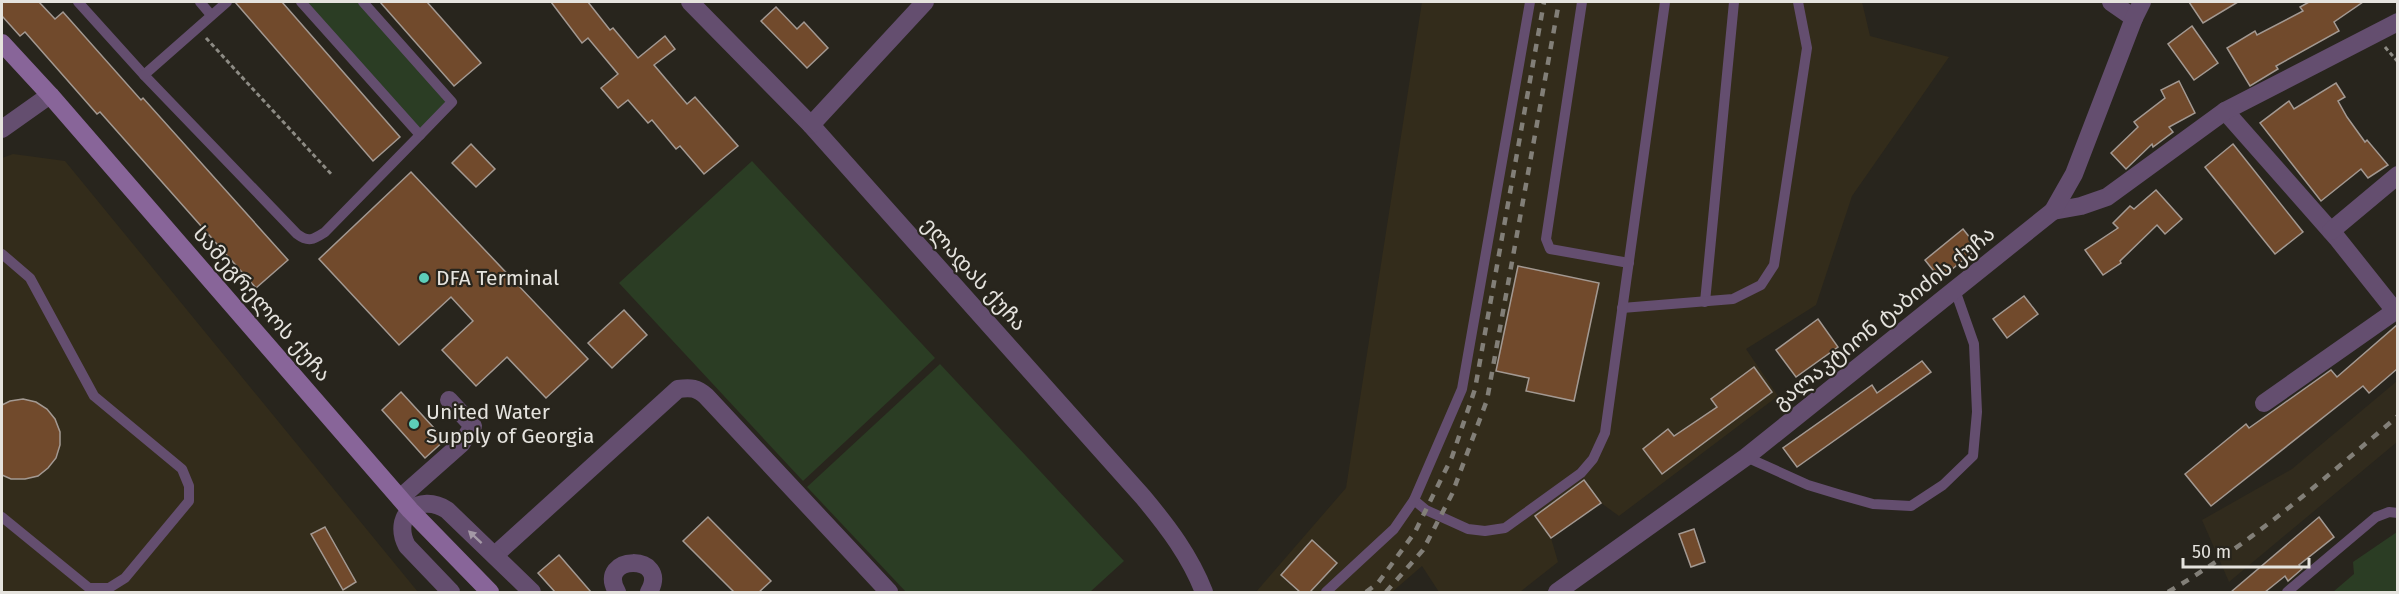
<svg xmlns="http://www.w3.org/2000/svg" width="2399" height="594" font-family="'Fira Sans','Noto Sans Georgian',sans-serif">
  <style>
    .built { fill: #312b1d }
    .industrial { fill: #332c1b }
    .green { fill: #2b3d24 }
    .building { fill: #714a2c; stroke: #a39992; stroke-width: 1.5 }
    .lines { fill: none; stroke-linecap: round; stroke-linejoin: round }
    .path { stroke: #8d8b84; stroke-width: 3; stroke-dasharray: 4.5 3; stroke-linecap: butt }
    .lane { stroke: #644e6f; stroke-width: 10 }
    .street { stroke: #644e6f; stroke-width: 18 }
    .secondary { stroke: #886599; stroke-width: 18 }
    .rail { stroke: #827f78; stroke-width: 4.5; stroke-dasharray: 8 8; stroke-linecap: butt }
    .oneway { fill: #a498a6 }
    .poi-dot { fill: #5dceb9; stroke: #28251d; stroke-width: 2 }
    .labels { text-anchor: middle; stroke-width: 4.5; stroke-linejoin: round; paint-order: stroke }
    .street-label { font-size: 21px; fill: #e5e3de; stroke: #28251d }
    .poi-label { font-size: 21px; fill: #e5e3de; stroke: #28251d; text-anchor: start }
  </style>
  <rect width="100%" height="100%" fill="#28251d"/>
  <path class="built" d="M2397 381V442L2229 582 2202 520 2292 469Z"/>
  <g class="industrial">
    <path d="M1422 2H1862L1870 36 1949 57 1852 196 1816 305 1746 349 1778 396 1619 516 1601 503 1551 538 1558 562 1520 592H1439L1422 566 1392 592H1256L1346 488Z"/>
    <path d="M13 154 65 161 418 592H2V158Z"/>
  </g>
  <g class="green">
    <path d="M301 2H363L452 102 420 135Z"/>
    <path d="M752 161 935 358 803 481 619 283Z"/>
    <path d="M940 364 1124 561 1090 592H906L807 487Z"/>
    <path d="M2397 532V592H2333L2354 574 2353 562Z"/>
  </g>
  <g class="building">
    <path d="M2 2H39L55 19 63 12 141 100 143 98 288 260 256 288 100 112 97 114 25 32 20 36 2 16Z"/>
    <path d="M235 2H282L400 137 373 161Z"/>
    <path d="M380 2H427L481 63 454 86Z"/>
    <path d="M551 2H588L610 30 613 28 638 58 665 36 675 49 654 65 687 104 695 97 738 146 704 174 680 146 676 149 652 120 648 123 628 100 618 108 601 88 618 74 588 38 582 43Z"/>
    <path d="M2189 2H2238L2203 23Z"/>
    <path d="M2309 2H2363L2334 22 2339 31 2276 66 2278 69 2250 86 2227 48 2255 31 2257 35 2303 11 2300 7Z"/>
    <path d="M776 7 797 29 804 22 828 48 807 68 761 21Z"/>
    <path d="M2192 26 2218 63 2194 80 2168 44Z"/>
    <path d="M2179 81 2195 113 2169 127 2173 132 2153 147 2152 144 2126 169 2111 153 2138 127 2134 122 2165 98 2161 90Z"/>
    <path d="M2336 83 2345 97 2338 101 2347 117 2365 142 2367 140 2388 165 2368 178 2361 169 2321 201 2260 123 2289 101 2294 109Z"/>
    <path d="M471 144 495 169 476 187 452 163Z"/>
    <path d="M2233 144 2303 232 2275 254 2205 167Z"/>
    <path d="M411 172 588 359 546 398 507 357 476 386 442 350 473 321 451 297 399 345 319 259Z"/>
    <path d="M2156 190 2182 219 2165 234 2157 225 2120 261 2121 263 2103 275 2085 250 2118 228 2113 223 2130 206 2134 209Z"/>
    <path d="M1963 229 1978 248 1940 279 1925 260Z"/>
    <path d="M1518 266 1599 283 1574 401 1526 391 1529 378 1496 371Z"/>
    <path d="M2024 296 2038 314 2007 338 1993 319Z"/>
    <path d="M624 310 647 335 612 368 588 343Z"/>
    <path d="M1818 319 1838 347 1796 377 1776 350Z"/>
    <path d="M2397 325V369L2369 393 2363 386 2211 506 2185 474 2246 424 2249 428 2331 370 2337 377Z"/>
    <path d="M1922 361 1931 372 1797 467 1783 448 1872 385 1877 393Z"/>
    <path d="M1754 367 1772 392 1662 474 1643 449 1668 429 1674 436 1717 407 1711 399Z"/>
    <path d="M401 392 445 440 425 458 382 410Z"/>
    <path d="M23 399 36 402 47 409 55 419 60 432V445L56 458 48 468 38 476 25 479H11L2 475V405L10 401Z"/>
    <path d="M1584 480 1601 503 1551 538 1535 516Z"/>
    <path d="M708 517 771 581 759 592H734L683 541Z"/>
    <path d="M2319 517 2334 537 2299 565 2302 569 2288 581 2285 576 2265 592H2231Z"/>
    <path d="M325 527 356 582 343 590 311 534Z"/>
    <path d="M1694 529 1705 562 1691 567 1679 534Z"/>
    <path d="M1312 540 1337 563 1310 592H1300L1281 575Z"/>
    <path d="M559 555 591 592H555L538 573Z"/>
  </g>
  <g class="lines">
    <g class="path">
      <path d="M206 38 333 176"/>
      <path d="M2385 47 2398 62"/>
    </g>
    <g class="lane">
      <path d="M78 2 144 75 297 234C309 243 314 239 325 232L420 135"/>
      <path d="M200 2 211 15"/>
      <path d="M301 2 420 135 452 102 363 2"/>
      <path d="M1582 2 1546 239 1550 249 1629 263"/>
      <path d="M144 75 227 2"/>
      <path d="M2 254 30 278 94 396 182 469 189 486V501L125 578 109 588H89L2 517"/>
      <path d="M1705 302 1734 2"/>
      <path d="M1622 308 1733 299 1761 285 1774 265 1807 48 1798 2"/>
      <path d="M1746 457 1808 485 1841 495 1873 504 1911 506 1943 485 1973 456 1977 412 1974 344 1955 290"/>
      <path d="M1414 500 1426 510 1468 529 1485 531 1505 528 1581 473 1593 459 1605 433 1665 2"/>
      <path d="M1326 592 1394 529 1414 500 1462 389 1530 2"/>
      <path d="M2287 592 2376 517 2389 512 2398 513"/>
    </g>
    <g class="street">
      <path d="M690 2 811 125 1143 497C1168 527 1190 556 1204 592"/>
      <path d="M2111 2 2134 18"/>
      <path d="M2225 111 2337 238 2395 311 2264 403"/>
      <path d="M811 125 925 2"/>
      <path d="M2 129 50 95"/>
      <path d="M2053 211 2081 206 2107 197 2225 111 2398 22"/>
      <path d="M2331 231 2398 175"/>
      <path d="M400 498 461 444 473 426 449 400"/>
      <path d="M495 555 678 389C691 387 697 388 706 396L889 592"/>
      <path d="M451 592 407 546C391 516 419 492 447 510L532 592"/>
      <path d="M617 592C595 554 671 553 649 592"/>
      <path d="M1557 592 1746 457 2053 211 2074 174 2134 18 2142 2"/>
    </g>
    <path class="secondary" d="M2 43 50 95 410 510 490 592"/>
    <g class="rail">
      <path d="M1366 592 1378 583 1415 532 1452 457 1475 389 1544 2"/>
      <path d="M1386 592 1423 550 1452 494 1487 400 1559 2"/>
      <path d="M2168 592C2252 543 2324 479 2398 416"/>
    </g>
  </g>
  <defs><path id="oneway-solid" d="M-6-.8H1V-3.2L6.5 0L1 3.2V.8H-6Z" transform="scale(1.5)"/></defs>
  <use class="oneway" href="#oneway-solid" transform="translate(475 537) rotate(-137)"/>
  <g class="poi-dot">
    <circle cx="424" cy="278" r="6"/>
    <circle cx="414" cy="424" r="6"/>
  </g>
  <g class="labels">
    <g class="street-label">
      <text transform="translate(974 274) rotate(48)" y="7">ელადას ქუჩა</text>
      <text transform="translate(262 304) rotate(49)" y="7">სამეგრელოს ქუჩა</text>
      <text transform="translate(1884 318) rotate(-39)" y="7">გალაკტიონ ტაბიძის ქუჩა</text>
    </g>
    <g class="poi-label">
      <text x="436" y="285">DFA Terminal</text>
      <text x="426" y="419">United Water<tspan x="426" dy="24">Supply of Georgia</tspan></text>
    </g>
  </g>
  <rect width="2399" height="594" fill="none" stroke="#e5e3de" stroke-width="6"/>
  <path d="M2183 558v9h126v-9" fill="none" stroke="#e5e3de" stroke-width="3"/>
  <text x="2192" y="558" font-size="18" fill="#e5e3de" stroke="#28251d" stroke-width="4.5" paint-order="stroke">50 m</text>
</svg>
